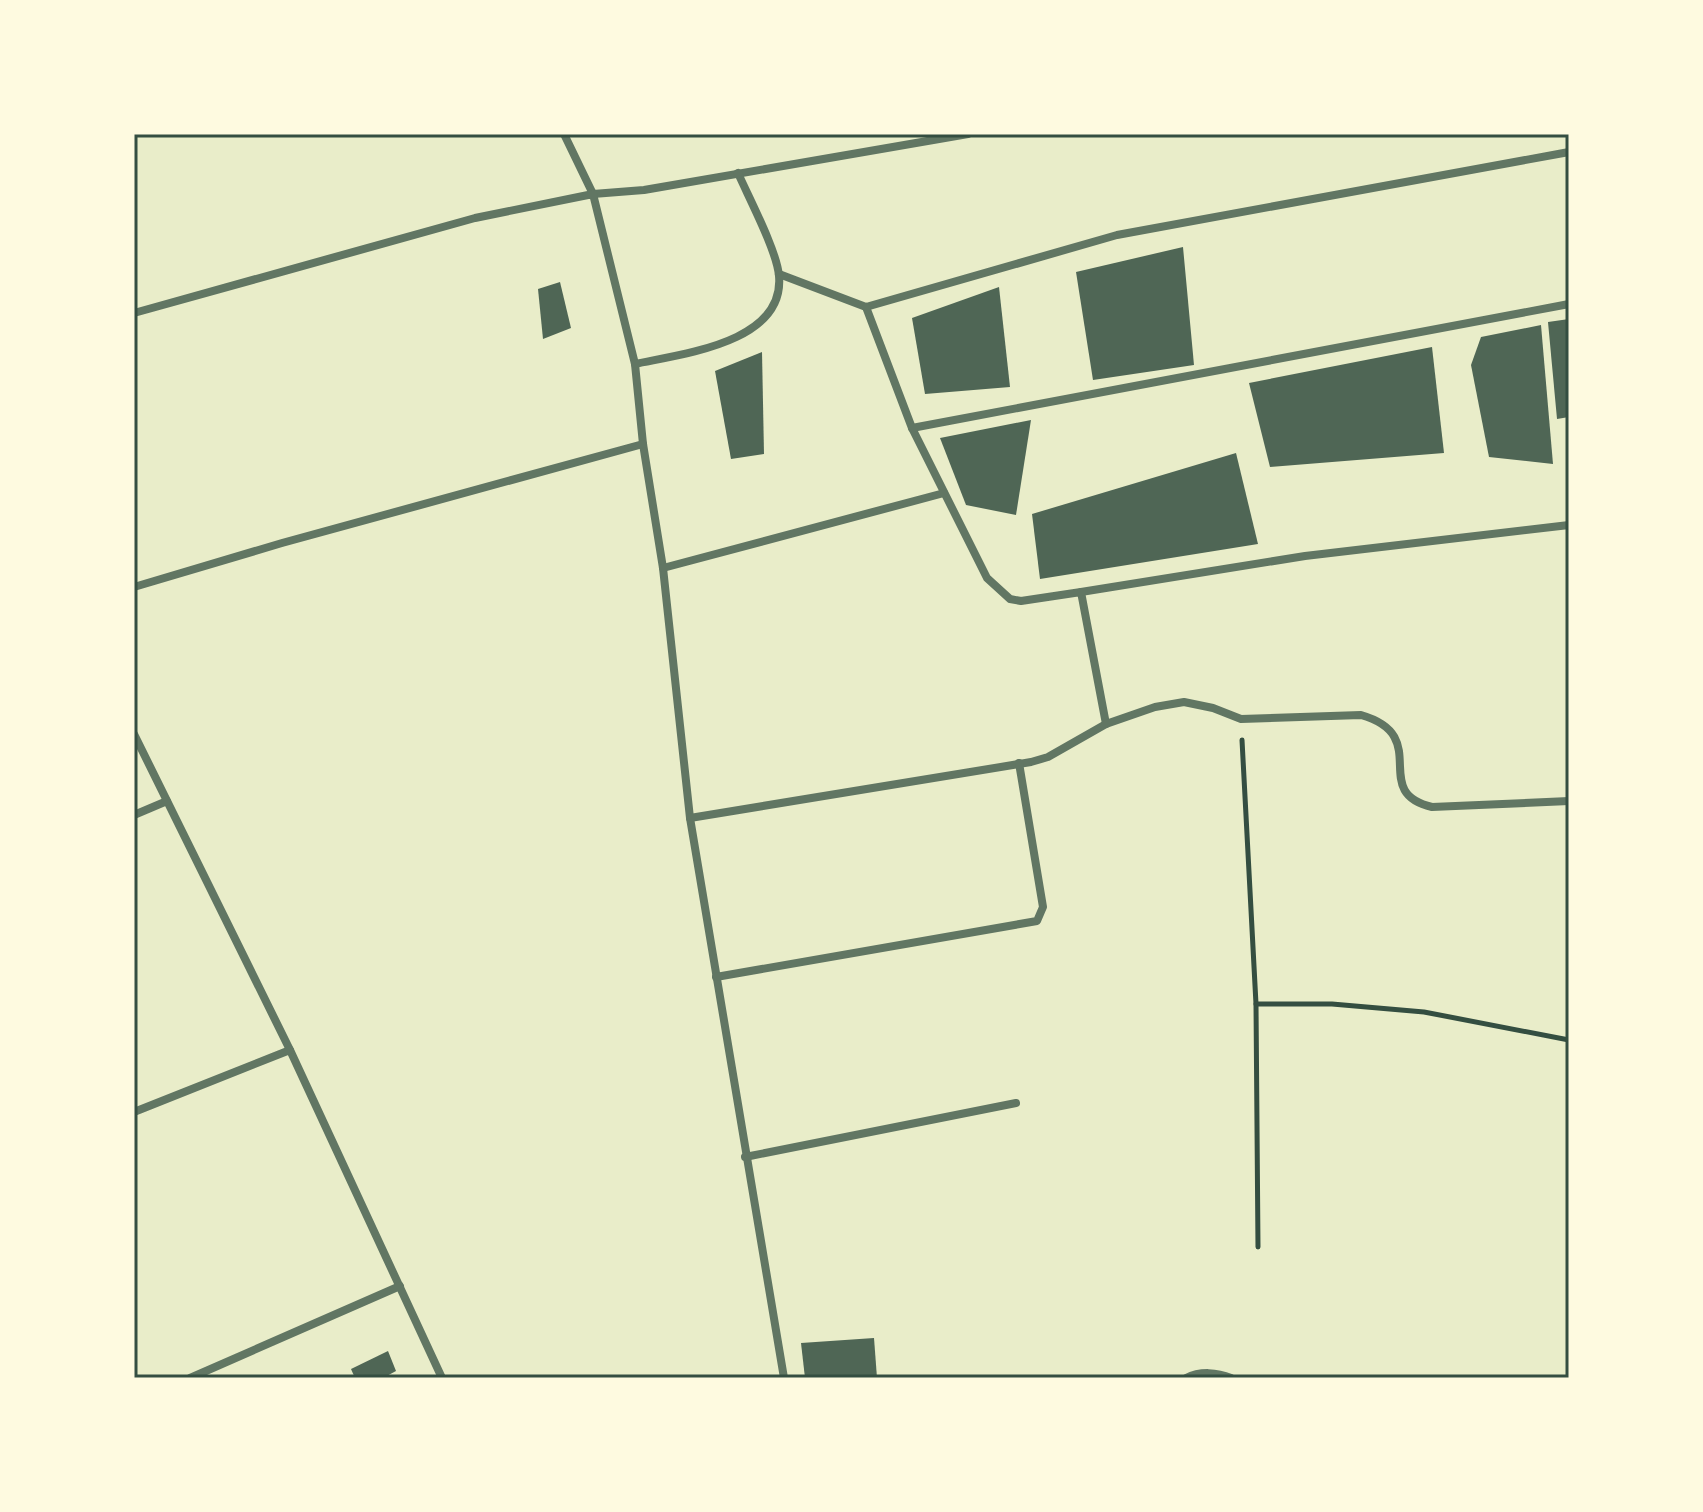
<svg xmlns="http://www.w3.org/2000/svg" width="1703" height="1512" font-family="Ubuntu,sans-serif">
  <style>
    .building { fill: #4f6655 }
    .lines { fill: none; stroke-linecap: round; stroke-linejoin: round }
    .path { stroke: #344e41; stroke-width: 5 }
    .minor { stroke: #617663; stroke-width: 8 }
    .neatline { fill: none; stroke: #344e41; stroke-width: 3 }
  </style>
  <rect width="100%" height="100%" fill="#e9edc9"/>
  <g class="building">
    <path d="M1183 247 1194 365 1093 380 1076 272Z"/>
    <path d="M560 282 571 328 543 339 538 289Z"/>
    <path d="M999 287 1010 387 925 394 912 318Z"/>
    <path d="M1569 319V417L1557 419 1548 322Z"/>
    <path d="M1541 325 1553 464 1489 457 1471 365 1481 337Z"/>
    <path d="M1432 347 1444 453 1270 467 1249 383Z"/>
    <path d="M762 352 764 454 731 459 715 371Z"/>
    <path d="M1031 420 1016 515 966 505 940 438Z"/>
    <path d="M1236 453 1258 544 1040 579 1032 514Z"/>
    <path d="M874 1338 877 1378H805L801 1343Z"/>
    <path d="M388 1351 396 1371 383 1378H355L351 1369Z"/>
  </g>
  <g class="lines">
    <g class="path">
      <path d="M1242 740 1256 1004 1258 1247"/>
      <path d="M1256 1004H1332L1424 1012 1569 1040"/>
    </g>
    <g class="minor">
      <path d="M564 134 593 194 644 190 968 134"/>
      <path d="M779 274 866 307 1117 235 1569 152"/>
      <path d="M866 307 912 428 987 578 1010 599 1021 601 1081 592 1106 724"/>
      <path d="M134 313 475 218 593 194 635 364 643 444 663 568 690 818 784 1378"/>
      <path d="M635 364C681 354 785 343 779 276 777 251 749 198 738 173"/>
      <path d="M912 428 1569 304"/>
      <path d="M663 568 944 493"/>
      <path d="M134 587 282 543 643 444"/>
      <path d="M1081 592 1305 556 1569 525"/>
      <path d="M134 734 290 1050 442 1378"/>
      <path d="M134 815 167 801"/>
      <path d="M690 818 1031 762 1048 757 1106 724 1155 707 1184 702 1213 708 1241 719 1361 715C1434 736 1368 792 1432 807L1569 801"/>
      <path d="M716 977 1037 921 1043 907 1019 763"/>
      <path d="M134 1112 290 1050"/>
      <path d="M745 1157 1016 1103"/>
      <path d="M190 1378 400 1286"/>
      <path d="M1186 1378C1200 1371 1217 1372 1231 1378"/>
    </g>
  </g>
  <rect width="1703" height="1512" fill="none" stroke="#fefae0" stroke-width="272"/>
  <rect x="136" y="136" width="1431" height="1240" class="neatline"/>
</svg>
